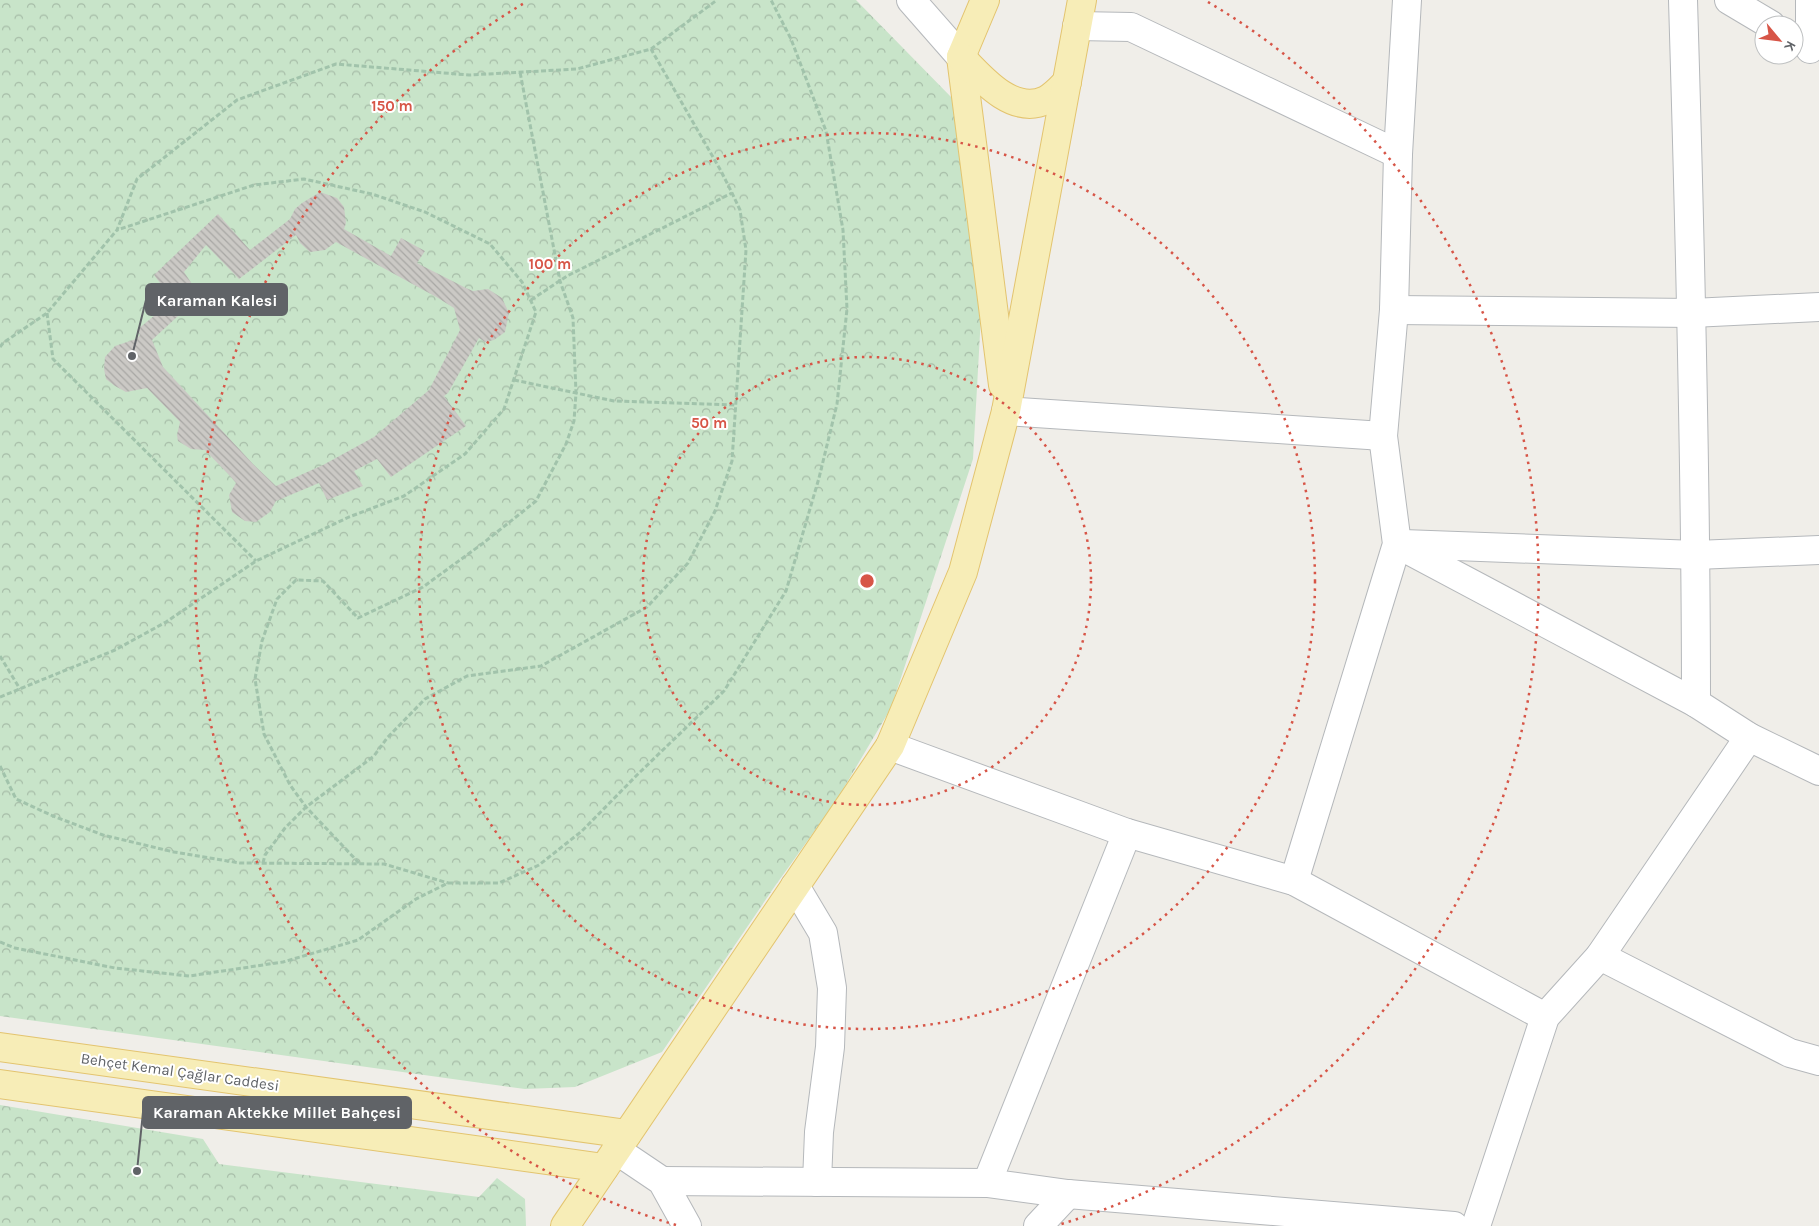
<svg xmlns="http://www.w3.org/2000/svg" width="1819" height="1226" font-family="Karla,sans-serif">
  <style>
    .forest { fill: url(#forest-crowns) }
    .building { fill: url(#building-back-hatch); fill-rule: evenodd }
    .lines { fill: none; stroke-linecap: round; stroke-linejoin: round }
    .minor-casing { stroke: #b5b8bb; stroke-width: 30 }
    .major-casing { stroke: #e3c46f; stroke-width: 30 }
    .path { stroke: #a1c3ab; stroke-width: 3; stroke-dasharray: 5 2.5; stroke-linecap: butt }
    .minor { stroke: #fff; stroke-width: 28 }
    .major { stroke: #f7edb7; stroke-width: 28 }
    .ring { fill: none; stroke: #d75547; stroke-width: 2.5; stroke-dasharray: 2.5 5 }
    .labels { text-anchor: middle; stroke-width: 4; stroke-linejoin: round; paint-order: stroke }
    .street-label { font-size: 15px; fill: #606367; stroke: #fff }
    .centre { fill: #d75547; stroke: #fff; stroke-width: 2.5 }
    .ring-label { font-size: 15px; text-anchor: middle; font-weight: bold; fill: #d75547; stroke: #fff; stroke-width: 4; stroke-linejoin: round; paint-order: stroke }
    .leader { fill: none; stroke: #606367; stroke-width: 2 }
    .callout-dot { fill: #606367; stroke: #fff; stroke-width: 2 }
    .callout { fill: #606367; stroke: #606367; stroke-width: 2 }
    .callout-label { font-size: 16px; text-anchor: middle; font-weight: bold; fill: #fff }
  </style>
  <defs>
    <pattern id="forest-crowns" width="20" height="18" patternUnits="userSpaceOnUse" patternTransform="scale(1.25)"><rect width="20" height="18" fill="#c8e4c9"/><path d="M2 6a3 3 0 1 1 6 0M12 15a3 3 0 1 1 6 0" fill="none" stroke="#a6bca7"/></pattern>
    <pattern id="building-back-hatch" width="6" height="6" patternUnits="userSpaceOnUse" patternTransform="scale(1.25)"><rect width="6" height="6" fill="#cbc9c5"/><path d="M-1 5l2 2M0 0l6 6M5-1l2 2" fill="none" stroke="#a8a7a4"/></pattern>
  </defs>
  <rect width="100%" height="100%" fill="#f0eee9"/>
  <g class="forest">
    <path d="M0 0H856L952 98 982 298 973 459 891 708 836 801 775 886 662 1052 575 1087 525 1089 0 1016Z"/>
    <path d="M0 1105 203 1139 219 1164 479 1197 497 1178 525 1199 526 1226H0Z"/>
  </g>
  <path class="building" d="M320 192 337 198 344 207 346 223 344 229 391 256 401 238 425 251 417 263 466 288 473 291 488 289 502 298 509 313 505 332 494 340 485 342 479 338 448 393 444 396 466 426 391 477 377 459 354 471 363 486 327 500 319 483 276 501 270 512 256 522 245 521 232 512 229 495 236 483 230 476 205 450 191 449 178 441 177 435 180 422 147 388 126 392 115 386 106 379 104 369 105 357 115 346 136 339 140 335 137 330 173 300 154 275 218 214 250 250 290 219 295 209 302 203ZM296 235 300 243 310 252 325 250 336 242 438 298 454 308 460 330 429 390 374 437 323 465 276 486 253 464 163 367 152 340 178 316 202 299 184 272 206 245 239 279Z"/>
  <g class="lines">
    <g class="minor-casing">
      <g id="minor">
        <path d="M911 0 961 57"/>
        <path d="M1683 0C1690 234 1696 468 1696 703"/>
        <path d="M1729 0 1771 25"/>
        <path d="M1810 0V49"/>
        <path d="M1077 26 1131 27 1398 154"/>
        <path d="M1394 310 1692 313 1819 307"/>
        <path d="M1006 411 1383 436"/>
        <path d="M1397 544 1696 703 1749 737 1819 771"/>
        <path d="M1403 544 1696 555 1819 550"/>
        <path d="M890 746 1127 833 1294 881 1545 1017"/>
        <path d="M1294 881 1397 544 1383 436 1394 310 1398 154 1407 0"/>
        <path d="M795 886 823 933 832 988 830 1047 819 1132 817 1182"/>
        <path d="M1600 956 1790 1053 1819 1061"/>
        <path d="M616 1150 662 1181 687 1226"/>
        <path d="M662 1181 987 1183 1068 1194 1454 1226"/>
        <path d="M987 1183 1127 833"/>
        <path d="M1038 1226 1068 1194"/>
        <path d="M1476 1226 1545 1017 1600 956 1749 737"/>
      </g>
    </g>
    <g class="major-casing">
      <g id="major">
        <path d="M985 0 961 57 1003 385"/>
        <path d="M961 57C981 78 1013 116 1046 100 1054 96 1061 88 1067 82"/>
        <path d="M0 1047 627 1134"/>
        <path d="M0 1084 604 1168"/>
        <path d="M565 1226 890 746 963 572 1006 411 1082 0"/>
      </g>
    </g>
    <g class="path">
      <path d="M531 300 567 276 732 193"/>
      <path d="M47 313 53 359 256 561"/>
      <path d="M0 347 3 343 47 313 117 230 137 179 237 100 336 64 469 75 577 69 651 49 717 0"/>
      <path d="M514 380 614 401 736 405"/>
      <path d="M0 656 20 689"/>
      <path d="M0 697 115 650 166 622 256 561 349 517 404 496 465 454 504 409 536 312 522 282 490 244 425 212 372 194 304 179 254 185 117 230"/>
      <path d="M0 766 16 799 53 816 103 835 174 852 240 863 384 864 448 883"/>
      <path d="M263 863 265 855 285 828 306 807 374 756 387 738 425 699 467 676 541 666 647 607 688 563 715 511 732 461 746 250 740 210 732 193 721 171 651 49"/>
      <path d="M359 863 306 807 290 785 264 734 255 679 262 641 277 599 296 580 323 581 358 618 423 587 482 544 536 501 566 444 574 421 576 393 573 318 560 281 520 72"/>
      <path d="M0 942 15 948 115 968 189 976 283 962 358 940 416 899 448 883H499L539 865 582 831 638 774 724 691 786 591 819 478 837 404 847 309 843 230 826 131 791 39 771 0"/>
    </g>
    <use href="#minor" class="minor"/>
    <use href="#major" class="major"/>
  </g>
  <g class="ring">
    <circle cx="867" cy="581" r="224"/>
    <circle cx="867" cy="581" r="448"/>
    <path d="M676 1225A672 672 0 0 1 526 2M1208 2A672 672 0 0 1 1058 1225"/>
  </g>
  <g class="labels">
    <g class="street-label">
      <text transform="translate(180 1072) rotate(8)" y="5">Behçet Kemal Çağlar Caddesi</text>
    </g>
  </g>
  <circle cx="867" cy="581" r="8" class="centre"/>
  <g class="ring-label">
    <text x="392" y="111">150 m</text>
    <text x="550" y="269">100 m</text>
    <text x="709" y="428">50 m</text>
  </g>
  <path class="leader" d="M132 356L146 300M137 1171L143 1112"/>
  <g class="callout-dot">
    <circle cx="132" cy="356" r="5"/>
    <circle cx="137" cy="1171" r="5"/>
  </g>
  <g class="callout">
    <rect x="146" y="284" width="141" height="31" rx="5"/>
    <rect x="143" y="1097" width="268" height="31" rx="5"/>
  </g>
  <g class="callout-label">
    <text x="217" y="306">Karaman Kalesi</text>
    <text x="277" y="1118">Karaman Aktekke Millet Bahçesi</text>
  </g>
  <g transform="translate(1779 40) rotate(119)"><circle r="24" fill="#ffffff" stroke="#bfc1c2"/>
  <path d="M0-4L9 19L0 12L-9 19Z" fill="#d75547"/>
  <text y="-8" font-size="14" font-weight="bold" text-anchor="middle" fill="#606367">K</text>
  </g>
</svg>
